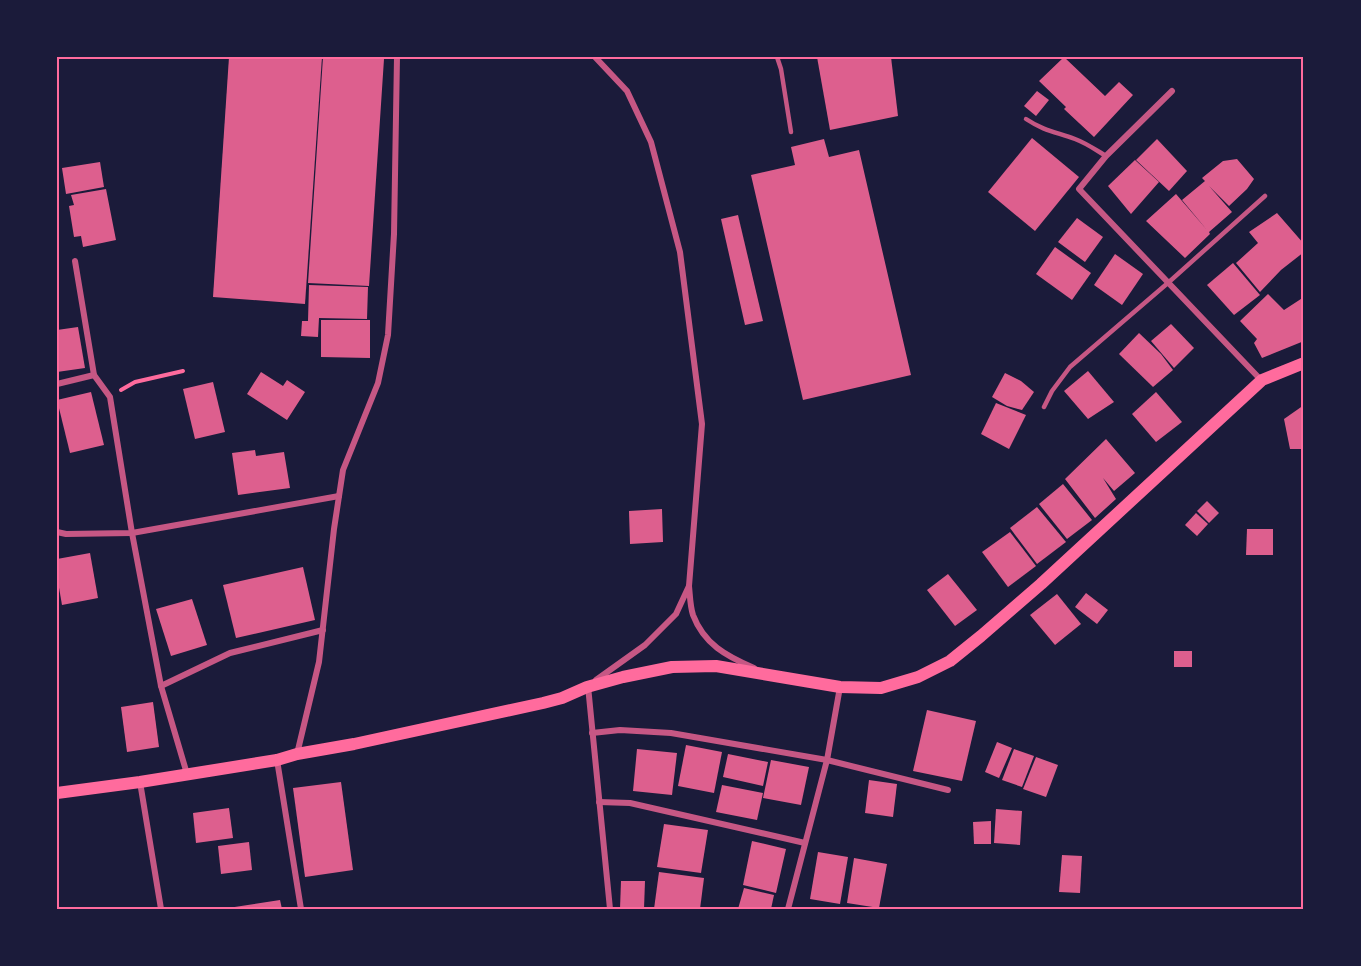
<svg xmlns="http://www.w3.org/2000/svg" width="1361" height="966" font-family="'Fira Sans Condensed',sans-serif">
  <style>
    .building { fill: #dd5f8e }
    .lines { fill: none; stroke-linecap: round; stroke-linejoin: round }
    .path { stroke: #ff6b9d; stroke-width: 4 }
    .service { stroke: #c65784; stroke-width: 4.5 }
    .minor { stroke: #c65784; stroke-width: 6 }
    .secondary { stroke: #ff6b9d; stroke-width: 12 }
    .neatline { fill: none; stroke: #ff6b9d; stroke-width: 2 }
  </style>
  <rect width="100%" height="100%" fill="#1b1b3a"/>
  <g class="building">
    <path d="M229 57H322L305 304 213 297Z"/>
    <path d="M323 57H367L368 58 384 59 369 286 308 283Z"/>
    <path d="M817 57H891L898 116 830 130Z"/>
    <path d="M1064 57 1105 96 1119 82 1133 95 1094 137 1064 109 1066 107 1039 81Z"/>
    <path d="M1037 91 1049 100 1036 116 1024 106Z"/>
    <path d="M1032 138 1079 177 1035 231 988 192Z"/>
    <path d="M824 139 829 157 859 150 911 375 803 400 751 175 795 165 791 147Z"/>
    <path d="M1157 139 1187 171 1169 191 1136 160Z"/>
    <path d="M1237 159 1254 179 1247 189 1229 206 1209 186 1232 212 1209 232 1210 234 1185 258 1146 221 1176 194 1207 230 1182 200 1205 181 1202 178 1223 161Z"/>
    <path d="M1135 160 1159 182 1131 214 1108 186Z"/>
    <path d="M100 162 104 187 66 194 62 168Z"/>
    <path d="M106 189 116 240 83 247 81 236 74 237 69 206 74 205 71 195Z"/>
    <path d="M1277 213 1304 244V252L1281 270 1260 292 1236 263 1258 243 1249 232Z"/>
    <path d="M738 215 763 321 745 325 721 219Z"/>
    <path d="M1077 218 1103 237 1085 262 1058 242Z"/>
    <path d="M1055 247 1091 273 1072 300 1036 274Z"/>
    <path d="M1115 254 1143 274 1122 305 1094 285Z"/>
    <path d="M1233 263 1260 295 1234 315 1207 285Z"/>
    <path d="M309 285 368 287 367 319 319 318 318 337 301 336 302 321H308Z"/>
    <path d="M1268 294 1284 310 1304 297V341L1262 358 1254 343 1257 339 1240 321Z"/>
    <path d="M321 320H370V358L321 357Z"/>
    <path d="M1171 324 1194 348 1174 368 1151 341Z"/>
    <path d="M78 327 85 368 57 372V330Z"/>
    <path d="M1139 333 1161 354 1173 370 1153 387 1119 354Z"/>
    <path d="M1088 371 1114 402 1088 419 1064 391Z"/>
    <path d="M261 372 283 386 287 380 305 392 287 420 247 394Z"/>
    <path d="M1005 373 1021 381 1034 392 1022 410 1007 406 992 397Z"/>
    <path d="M213 382 225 432 195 439 183 389Z"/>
    <path d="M91 392 104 445 70 453 57 400Z"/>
    <path d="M1156 392 1182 422 1156 442 1132 414Z"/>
    <path d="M996 403 1026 415 1009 449 981 434Z"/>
    <path d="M1304 405V449H1290L1284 419Z"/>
    <path d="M1106 439 1135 473 1114 491 1103 478 1116 499 1095 518 1065 479Z"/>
    <path d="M255 450 256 456 284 452 290 488 238 495 232 453Z"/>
    <path d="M1063 484 1092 520 1067 539 1039 504Z"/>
    <path d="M1207 501 1219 513 1209 523 1197 511Z"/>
    <path d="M1037 507 1066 542 1037 564 1010 528Z"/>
    <path d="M662 509 663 542 630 544 629 511Z"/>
    <path d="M1196 513 1208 524 1197 536 1185 525Z"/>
    <path d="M1247 529H1273V555H1246Z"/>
    <path d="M1010 532 1036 566 1008 587 982 552Z"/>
    <path d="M90 553 98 598 62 605 57 576V559Z"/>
    <path d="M303 567 315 620 236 638 223 585Z"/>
    <path d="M948 574 977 610 955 626 927 590Z"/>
    <path d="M1086 593 1108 610 1097 624 1075 607Z"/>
    <path d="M1057 594 1081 624 1055 645 1030 615Z"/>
    <path d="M192 599 207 645 171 656 156 609Z"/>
    <rect x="1174" y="651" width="18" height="16"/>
    <path d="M153 702 159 747 127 752 121 707Z"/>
    <path d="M927 710 976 721 962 781 913 771Z"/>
    <path d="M997 742 1012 748 999 778 985 772Z"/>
    <path d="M686 745 722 752 714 793 678 786Z"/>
    <path d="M637 749 677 753 672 795 633 791Z"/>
    <path d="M1014 749 1034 756 1022 787 1002 780Z"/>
    <path d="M728 754 768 762 763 786 723 777Z"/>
    <path d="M1036 757 1058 765 1046 797 1023 789Z"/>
    <path d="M771 760 809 767 801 805 763 798Z"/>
    <path d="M869 780 897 784 893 817 865 813Z"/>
    <path d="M341 782 353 870 305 877 293 788Z"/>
    <path d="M722 785 763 793 757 820 716 812Z"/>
    <path d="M229 808 233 838 196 843 193 813Z"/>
    <path d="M996 809 1022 811 1020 845 994 843Z"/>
    <path d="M991 821V844H974L973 822Z"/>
    <path d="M664 824 708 830 701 873 657 867Z"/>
    <path d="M752 841 786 849 776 893 743 885Z"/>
    <path d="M249 842 252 870 221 874 218 846Z"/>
    <path d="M818 852 848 857 840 904 810 899Z"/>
    <path d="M1062 855 1082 856 1080 893 1059 892Z"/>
    <path d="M854 858 887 864 879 908 847 903Z"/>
    <path d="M659 872 704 878 700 909H654Z"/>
    <path d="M621 881H645L644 909H620Z"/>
    <path d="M744 888 774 895 771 909H738Z"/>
    <path d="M280 900 282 909H228V908Z"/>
  </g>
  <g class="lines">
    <path class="path" d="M121 390 135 382 183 371"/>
    <g class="service">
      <path d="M777 57 781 69 791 132"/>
      <path d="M1026 119C1044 131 1056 132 1075 139 1086 143 1096 150 1106 156"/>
      <path d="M1044 407 1052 391 1070 367 1169 282 1265 196"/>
    </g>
    <g class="minor">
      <path d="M595 57 627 91 651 142 680 252 702 424 689 586"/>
      <path d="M1172 91 1106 156 1079 189 1261 380"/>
      <path d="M75 261 94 375 110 397 132 533 161 686 187 774"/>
      <path d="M57 384 94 375"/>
      <path d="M57 532 66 534 132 533 339 496"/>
      <path d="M596 680 645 645 676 614 689 586C690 595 690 606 693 615 704 644 726 656 754 668"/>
      <path d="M161 686 230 653 323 630"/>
      <path d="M588 686 610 909"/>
      <path d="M592 733 620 730 671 733 827 760 948 790"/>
      <path d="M297 754 319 662 334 529 343 470 378 383 388 335 394 234 397 57"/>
      <path d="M277 760 301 909"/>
      <path d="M140 782 161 909"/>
      <path d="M599 802 630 803 805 843"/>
      <path d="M788 909 827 760 840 687"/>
    </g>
    <path class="secondary" d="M57 793 140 782 277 760 297 754 354 744 543 703 562 698 587 687 623 677 672 667 716 666 840 687 881 688 918 677 950 661 981 636 1041 584 1262 380 1304 363"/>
  </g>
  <rect width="1361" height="966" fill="none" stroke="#1b1b3a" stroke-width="117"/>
  <rect x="58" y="58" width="1244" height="850" class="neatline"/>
</svg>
